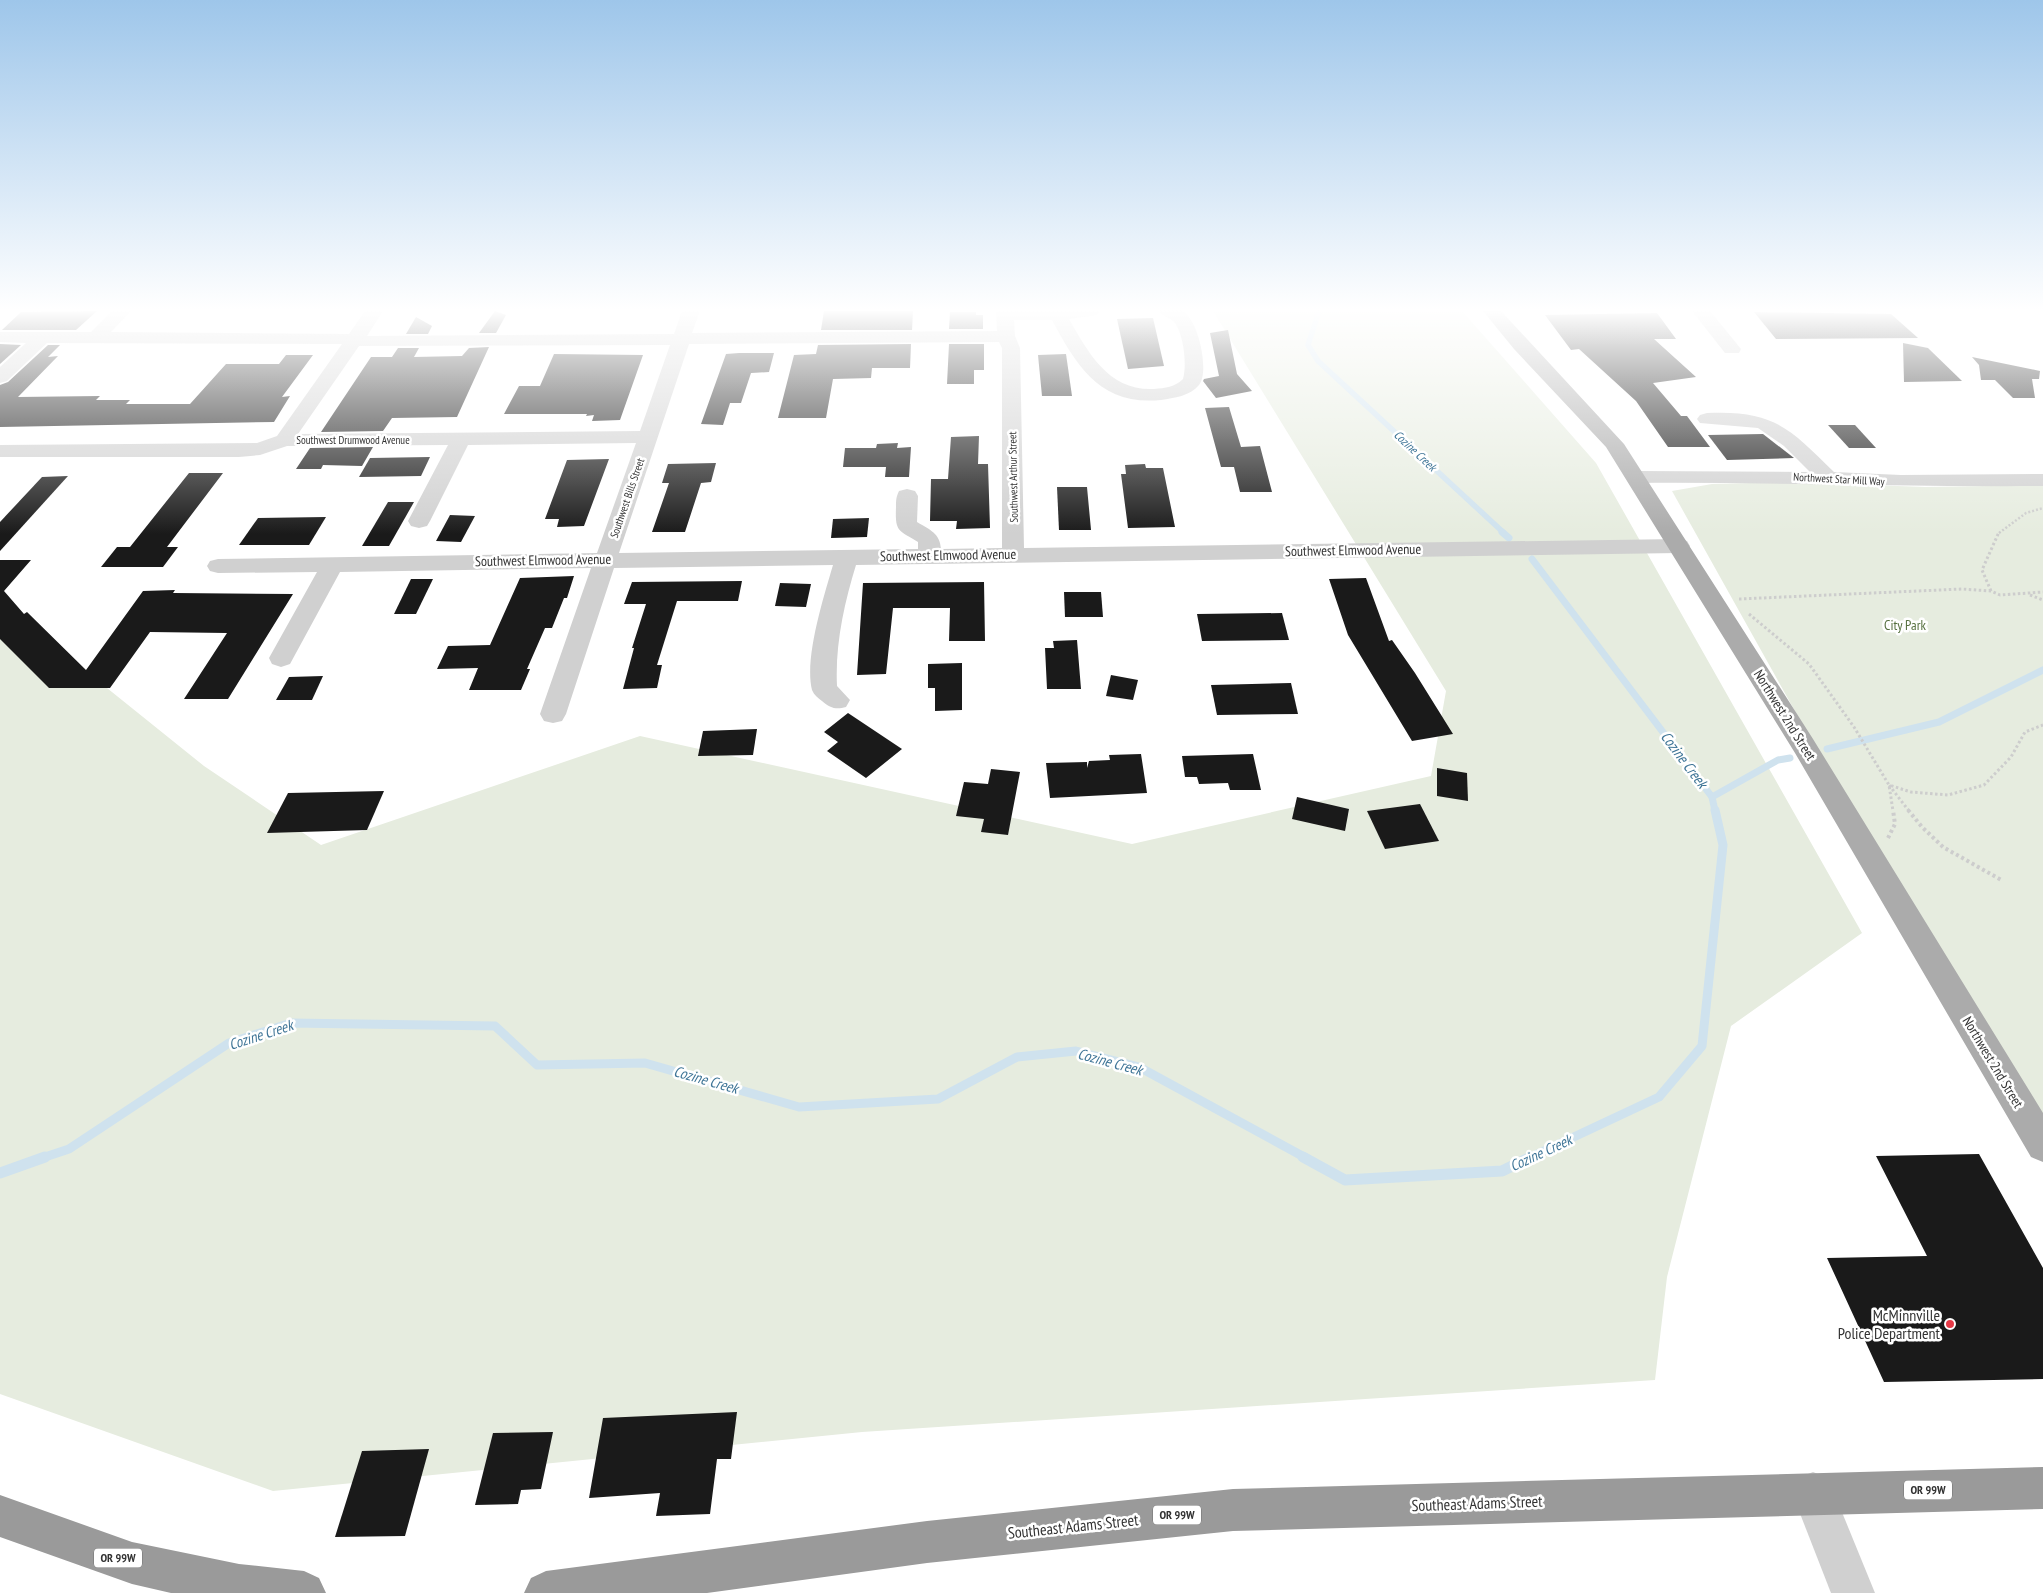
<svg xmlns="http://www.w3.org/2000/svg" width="2043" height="1593" font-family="'PT Sans Narrow',sans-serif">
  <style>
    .green { fill: #e6ecdf }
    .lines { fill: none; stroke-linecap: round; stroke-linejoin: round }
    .stream-far3 { stroke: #cfe2ee; stroke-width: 5.5 }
    .stream-far2 { stroke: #cfe2ee; stroke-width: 7 }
    .stream-far1 { stroke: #cfe2ee; stroke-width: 9 }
    .stream { stroke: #cfe2ee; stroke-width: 11 }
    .building { fill: #1a1a1a }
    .path-far2 { stroke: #cdcdcd; stroke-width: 2.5; stroke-dasharray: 2 2; stroke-linecap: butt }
    .path-far1 { stroke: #cdcdcd; stroke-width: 3; stroke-dasharray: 2.5 2.5; stroke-linecap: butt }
    .path { stroke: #cdcdcd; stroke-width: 4; stroke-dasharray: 3 3; stroke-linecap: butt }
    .minor { fill: #d0d0d0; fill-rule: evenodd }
    .major { fill: #ababab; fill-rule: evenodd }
    .highway { fill: #9a9a9a; fill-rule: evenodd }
    .poi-dot { fill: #e63946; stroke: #fff; stroke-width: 2 }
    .labels { text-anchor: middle; stroke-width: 5; stroke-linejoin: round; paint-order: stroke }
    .far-street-label { font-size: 11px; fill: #333; stroke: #fff }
    .far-water-label { font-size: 12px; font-style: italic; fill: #3f7597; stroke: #fff }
    .shield { fill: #fff; stroke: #707070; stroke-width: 1 }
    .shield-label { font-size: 12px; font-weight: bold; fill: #333 }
    .street-label { font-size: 14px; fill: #333; stroke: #fff }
    .park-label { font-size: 14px; fill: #56703f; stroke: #fff }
    .water-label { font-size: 15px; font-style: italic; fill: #3f7597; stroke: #fff }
    .near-poi-label { font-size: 16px; fill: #333; stroke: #fff; text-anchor: end }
    .near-street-label { font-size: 16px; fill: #333; stroke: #fff }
  </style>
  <rect width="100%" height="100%" fill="#fff"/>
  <g class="green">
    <path d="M1213 311H1462L1596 463 1862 933 1731 1026 1667 1277 1655 1380 862 1432 273 1491 0 1394V602L204 766 321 845 640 736 1132 844 1431 776 1446 691Z"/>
    <path d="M1786 482 1925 487 2043 485V1142L1963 1012 1672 491 1712 484Z"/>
  </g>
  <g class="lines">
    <path class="stream-far3" d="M1319 311 1308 345 1318 361 1504 533"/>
    <g class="stream-far2">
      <path d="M1502 532 1509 538"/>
      <path d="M1532 559 1712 797 1715 811"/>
      <path d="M1827 749 1939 722 2043 670"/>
      <path d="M1712 797 1778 760 1790 758"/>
    </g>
    <g class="stream-far1">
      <path d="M42 1158 69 1149 229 1043 291 1023 495 1026 537 1065 645 1063 799 1107 938 1099 1017 1057 1076 1051 1139 1067 1306 1158"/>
      <path d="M1529 1158 1659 1097 1702 1046 1723 845 1715 810"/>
    </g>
    <g class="stream">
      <path d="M1303 1157 1345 1180 1502 1171 1531 1157"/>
      <path d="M0 1173 45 1157"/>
    </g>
  </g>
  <g class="building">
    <path d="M97 311 76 330H2L21 312Z"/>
    <path d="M495 311 506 315 496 333H479Z"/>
    <path d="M824 311H913L912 330H821Z"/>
    <path d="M950 312H976V315H983V329H949Z"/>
    <path d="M1754 312 1891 314 1918 338 1776 339Z"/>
    <path d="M1657 313 1676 339H1654L1696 377 1653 383 1681 416H1687L1710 447H1668L1636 401 1579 349 1571 350 1545 315Z"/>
    <path d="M416 317 432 326 428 334H406Z"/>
    <path d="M1153 318 1164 366 1128 369 1117 319Z"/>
    <path d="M1228 330 1237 374 1252 391 1216 398 1203 381 1204 379 1219 376 1210 333Z"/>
    <path d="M1903 343 1928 348 1962 381 1904 382Z"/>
    <path d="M0 344 21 345 0 364Z"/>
    <path d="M911 344 910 368H872L871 378 833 379 826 418H778L794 355 816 354 818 345Z"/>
    <path d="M949 344H984V370H974V384H947Z"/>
    <path d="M48 345H60L48 357 58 356 18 397 100 396 96 400H130L126 404H190L226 364H279L286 355H313L282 397 290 396 274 422 0 427V385L8 382Z"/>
    <path d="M489 347 457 417 392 418 383 431 321 432 371 357H392L398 348H419L414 357 462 356 469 348Z"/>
    <path d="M739 353H774L769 372 751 373 741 403H730L723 425 701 424 726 354Z"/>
    <path d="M554 354 643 355 620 420 592 421 594 415 586 416 587 414H504L519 386H540Z"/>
    <path d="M1066 354 1072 396H1042L1038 355Z"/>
    <path d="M1972 357 2040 371 2039 379H2032L2035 398H2013L1995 380H1981L1979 365Z"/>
    <path d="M1229 407 1241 447 1260 446 1272 492H1240L1234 467H1221L1205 408Z"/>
    <path d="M1828 425H1855L1876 448H1849Z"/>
    <path d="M1763 434 1794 458 1727 460 1708 435Z"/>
    <path d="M979 436 978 464H988L990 528 956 529 957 521H930L931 479H948L951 437Z"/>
    <path d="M898 443 897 448 911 447 909 477H885L886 467H843L845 448H876L877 444Z"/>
    <path d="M373 447 362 466 323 465 321 469H296L310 448Z"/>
    <path d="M430 457 421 476 359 477 370 458Z"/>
    <path d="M609 459 584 526 557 527 559 519H545L567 460Z"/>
    <path d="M716 463 711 482 701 483 685 532H652L669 483H662L668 464Z"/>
    <path d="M1145 464 1146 468H1163L1175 527 1128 528 1121 474H1126L1125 465Z"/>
    <path d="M189 473H223L167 547H178L163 567H101L117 547H130Z"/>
    <path d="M68 476 0 551V522L42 477Z"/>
    <path d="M1057 487H1087L1091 530H1059Z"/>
    <path d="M388 502H414L389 546H362Z"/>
    <path d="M450 515 475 516 461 542 436 541Z"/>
    <path d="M326 517 309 545H239L258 518Z"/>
    <path d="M869 518 867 537 831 538 833 519Z"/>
    <path d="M0 560H31L4 591 24 614 27 612 86 670 143 591 175 590 173 593 293 594 228 699H184L227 633 150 632 110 688H49L0 639Z"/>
    <path d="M574 576 567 598H564L552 628H545L527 669H530L521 690H469L478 668 437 669 448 646 490 645 520 578Z"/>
    <path d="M1366 578 1389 641 1392 640 1415 673 1453 734 1412 741 1348 635 1329 579Z"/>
    <path d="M411 579H433L416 614H394Z"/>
    <path d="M742 581 738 601H677L657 665H662L657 688 623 689 634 648H632L646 604H624L632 582Z"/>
    <path d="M984 582 985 641H949L950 608H893L886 674 857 675 863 583Z"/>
    <path d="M780 583 811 584 806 607 775 606Z"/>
    <path d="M1064 592H1101L1103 617H1065Z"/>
    <path d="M1282 613 1289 640 1202 641 1197 614Z"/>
    <path d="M1077 640 1081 689H1047L1045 648H1054L1053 641Z"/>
    <path d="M962 663V710L935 711V688H928V664Z"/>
    <path d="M1111 675 1138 680 1133 700 1106 696Z"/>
    <path d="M323 676 312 700H276L289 677Z"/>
    <path d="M1291 683 1298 714 1217 715 1211 685Z"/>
    <path d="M848 713 902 749 866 778 827 751 838 742 824 732Z"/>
    <path d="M757 729 753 755 698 756 703 731Z"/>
    <path d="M1141 754 1147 793 1050 798 1046 763 1087 762V768L1089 761 1110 760 1109 755Z"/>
    <path d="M1253 754 1261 790H1230L1228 783 1199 784 1197 777H1185L1182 756Z"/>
    <path d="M1437 768 1467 773 1468 801 1437 796Z"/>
    <path d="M991 769 1020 772 1008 835 981 832 984 819 956 816 964 782 988 784Z"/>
    <path d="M384 791 367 830 267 833 288 793Z"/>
    <path d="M1297 797 1349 809 1345 831 1292 819Z"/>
    <path d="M1420 804 1439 841 1385 849 1367 811Z"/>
    <path d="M1979 1154 2043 1268V1379L1884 1382 1827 1258 1927 1256 1876 1156Z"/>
    <path d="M737 1412 731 1459H717L710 1514 656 1516 660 1493 589 1498 603 1418Z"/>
    <path d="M553 1432 541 1489 521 1490 518 1504 475 1505 493 1433Z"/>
    <path d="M429 1449 405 1536 335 1537 362 1451Z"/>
  </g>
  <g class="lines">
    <path class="path-far2" d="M1999 533 2026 513 2043 508"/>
    <g class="path-far1">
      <path d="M1991 591 1982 570 1999 532"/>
      <path d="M2030 595 2043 600"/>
      <path d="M1739 599 1962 589 1991 591 2000 595 2043 592"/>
      <path d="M1749 614 1809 664 1854 727 1889 785 1893 811"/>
      <path d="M1909 811 1889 785 1911 792 1948 795 1984 785 2011 757 2025 732 2043 725"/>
    </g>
    <g class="path">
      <path d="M1908 810 1922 827 1943 847 2003 881"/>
      <path d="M1888 838 1895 824 1893 810"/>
    </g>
    <g class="minor">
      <path d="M112 311H131L111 332 349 334 365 311H383L367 336 674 334 682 311H700L692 333 997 331 996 311H1100L1097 315 1069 319C1089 354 1109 391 1154 389 1165 388 1175 387 1183 379 1187 365 1184 336 1175 323 1171 318 1163 317 1159 311 1165 310 1176 309 1182 311 1198 318 1210 371 1199 385 1190 396 1174 398 1161 400 1101 406 1077 367 1052 320H1014L1015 336 1020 348 1024 548 1679 539 1687 541 1690 546 1687 551 1679 553 856 565C844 604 835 645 837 686L850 700 846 707C836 710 830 708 822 701 818 698 814 695 812 690 804 658 824 596 833 565L614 568 566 714 562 721 553 723 544 721 540 714 591 568 340 572 290 664 281 667 272 664 269 658 317 572 218 573 210 571 207 566 210 561 218 559 597 553 636 443 468 445 430 521 427 526 419 528 411 526 408 521 448 445 287 446 260 455 239 457H0V445L257 443 277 436 342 344 47 343 7 381 0 383V367L26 343 0 342V332H91ZM999 342 1002 348V548L941 549C940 533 930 530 917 522L918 496 915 491 907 489 899 491C896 497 896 501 896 507 895 532 898 530 918 542V549L619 553 689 344ZM670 345 640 431 298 434 359 346Z"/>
      <path d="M1692 311H1710L1741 349 1739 353H1725Z"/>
      <path d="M1707 413C1774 410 1789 428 1834 472L1901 475 2043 474V486C1907 487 1772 482 1636 483L1629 481 1625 477 1629 473 1636 471 1810 472 1784 446 1758 428 1700 423 1697 419 1700 415Z"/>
      <path d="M1813 1472 1828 1478 1875 1593H1831L1792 1493 1798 1478Z"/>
    </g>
    <path class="major" d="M1483 311H1501L1624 444 1813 739 2043 1113V1162L2031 1157 1795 753 1606 447 1514 349Z"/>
    <g class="highway">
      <path d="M2043 1467V1509L1233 1531 927 1563 707 1593H524L531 1578 546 1571 927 1521 1233 1489Z"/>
      <path d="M0 1495 132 1542 239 1564 304 1571 319 1578 326 1593H171L132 1584 0 1537Z"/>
    </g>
  </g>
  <linearGradient id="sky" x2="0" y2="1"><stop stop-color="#9ec6ea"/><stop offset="0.58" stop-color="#fff"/><stop offset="1" stop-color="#fff" stop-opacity="0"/></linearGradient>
  <rect width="2043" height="534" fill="url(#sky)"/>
  <circle class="poi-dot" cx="1950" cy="1324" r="5"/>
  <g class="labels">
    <g class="far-street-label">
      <text x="353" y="444">Southwest Drumwood Avenue</text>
      <text transform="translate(1013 477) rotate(-91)" y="4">Southwest Arthur Street</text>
      <text transform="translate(1839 479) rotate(3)" y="4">Northwest Star Mill Way</text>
      <text transform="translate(627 498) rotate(-71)" y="4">Southwest Bills Street</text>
    </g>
    <g class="far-water-label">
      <text transform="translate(1415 451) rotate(43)" y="4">Cozine Creek</text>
    </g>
    <g class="shield">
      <rect x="1904" y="1480.5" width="48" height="19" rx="4"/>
      <rect x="1153" y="1505.5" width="48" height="19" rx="4"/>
      <rect x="94" y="1548.5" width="48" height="19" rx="4"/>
    </g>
    <g class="shield-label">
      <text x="1928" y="1494">OR 99W</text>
      <text x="1177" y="1519">OR 99W</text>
      <text x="118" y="1562">OR 99W</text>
    </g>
    <g class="street-label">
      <text transform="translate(1353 550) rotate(-1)" y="5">Southwest Elmwood Avenue</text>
      <text transform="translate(948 555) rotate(-1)" y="5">Southwest Elmwood Avenue</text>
      <text transform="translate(543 560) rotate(-1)" y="5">Southwest Elmwood Avenue</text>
      <text transform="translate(1785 715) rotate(58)" y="5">Northwest 2nd Street</text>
      <text transform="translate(1993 1062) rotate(59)" y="5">Northwest 2nd Street</text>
    </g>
    <g class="park-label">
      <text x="1905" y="630">City Park</text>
    </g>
    <g class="water-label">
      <text transform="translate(1684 760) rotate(53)" y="5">Cozine Creek</text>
      <text transform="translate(261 1035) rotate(-18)" y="5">Cozine Creek</text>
      <text transform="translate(1110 1062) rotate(15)" y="5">Cozine Creek</text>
      <text transform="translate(706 1080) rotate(16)" y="5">Cozine Creek</text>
      <text transform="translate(1541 1153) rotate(-25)" y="5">Cozine Creek</text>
    </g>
    <g class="near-poi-label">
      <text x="1940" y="1321">McMinnville<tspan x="1940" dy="18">Police Department</tspan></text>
    </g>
    <g class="near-street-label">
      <text transform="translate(1477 1503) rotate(-2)" y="6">Southeast Adams Street</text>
      <text transform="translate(1073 1526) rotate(-6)" y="6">Southeast Adams Street</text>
    </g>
  </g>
</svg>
